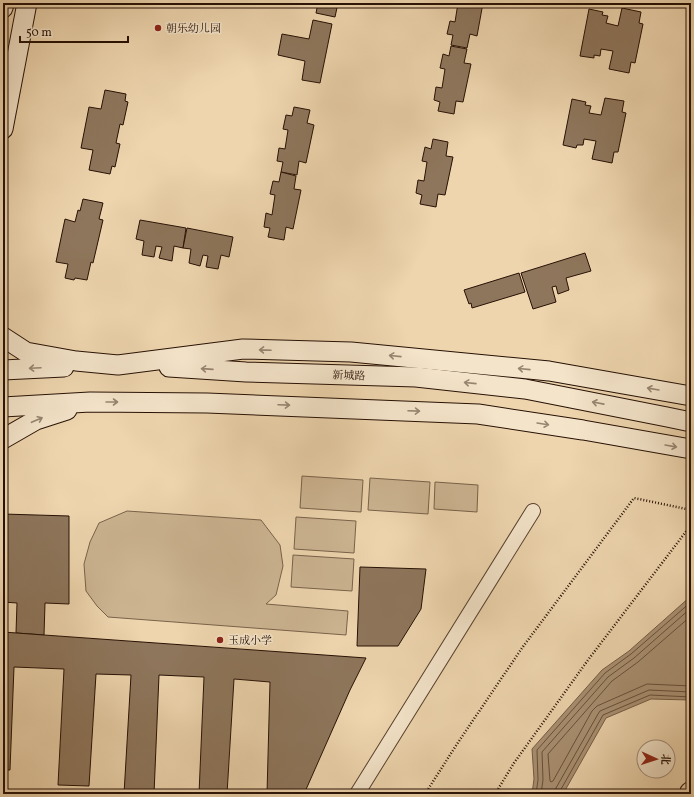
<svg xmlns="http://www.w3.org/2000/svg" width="694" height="797" font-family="Vollkorn,'Noto Serif SC',serif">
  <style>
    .green { fill: #ccb491; stroke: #79624a }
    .water { fill: #aa9274; stroke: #755e47 }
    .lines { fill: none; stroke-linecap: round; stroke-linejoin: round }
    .shore { stroke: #68513c; stroke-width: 1 }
    .building { fill: #8e765c; stroke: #261004 }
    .street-casing { stroke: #58412e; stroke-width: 16 }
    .secondary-casing { stroke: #261004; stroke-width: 21 }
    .highway-casing { stroke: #261004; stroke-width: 24 }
    .path { stroke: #261004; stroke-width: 2.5; stroke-dasharray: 1 2; stroke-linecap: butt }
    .street { stroke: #f4e4ca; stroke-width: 14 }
    .secondary { stroke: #f4e4ca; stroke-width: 19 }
    .highway { stroke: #eed5ae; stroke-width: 22 }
    .oneway { stroke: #978571 }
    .poi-dot { fill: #8f2418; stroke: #f4e4ca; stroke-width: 1.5 }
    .labels { text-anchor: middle; stroke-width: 3; stroke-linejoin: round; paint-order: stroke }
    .poi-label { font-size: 11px; fill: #261004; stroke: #f4e4ca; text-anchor: start }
    .street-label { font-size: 11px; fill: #261004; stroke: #f4e4ca }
  </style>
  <rect width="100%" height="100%" fill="#eed5ae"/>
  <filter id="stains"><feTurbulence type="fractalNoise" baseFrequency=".005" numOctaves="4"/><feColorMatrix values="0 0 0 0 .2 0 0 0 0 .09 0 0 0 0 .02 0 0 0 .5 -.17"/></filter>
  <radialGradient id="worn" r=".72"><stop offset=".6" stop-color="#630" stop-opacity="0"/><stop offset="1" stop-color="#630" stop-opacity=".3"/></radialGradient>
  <g class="green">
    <path d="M302 476 363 480 361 512 300 508Z"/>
    <path d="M370 478 430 482 428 514 368 510Z"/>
    <path d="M435 482 478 485 477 512 434 509Z"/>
    <path d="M127 511 261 520 280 545 283 566 276 595 266 604 348 611 346 635 108 617 97 606 86 591 84 564 90 542 99 523Z"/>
    <path d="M296 517 356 521 354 553 294 549Z"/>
    <path d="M293 555 354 559 352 591 291 587Z"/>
  </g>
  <path class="water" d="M691 596V700H690L651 699 606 718 563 794H532L534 779 532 749 602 670 629 651Z"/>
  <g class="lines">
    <g class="shore">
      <path d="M691 616 638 662 612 681 548 754 550 781 551 782 553 781 592 711 597 706 647 684 691 686"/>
      <path d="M536 794 538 780 537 750 605 673 631 654 691 602"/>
      <path d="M541 794 543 780 542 752 608 677 634 658 691 608"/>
      <path d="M555 794 556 788 598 714 600 711 649 690 691 692"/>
      <path d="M560 794V791L603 715 650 695 691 697"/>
    </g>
  </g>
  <g class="building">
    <path d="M318 3H338L335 17 316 13Z"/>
    <path d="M458 3H483L477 36 470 34 467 48 451 45 453 35 447 34 450 21 455 22Z"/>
    <path d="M622 8 641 12 639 23 643 24 635 63 631 62 629 73 609 69 613 51 601 49 600 56 594 55V58L580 56 589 9 603 12 602 15 608 16 606 23 618 26Z"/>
    <path d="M313 20 332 24 320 83 302 80 305 61 278 55 282 34 309 39Z"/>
    <path d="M451 46 467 49 464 63 471 64 463 102 456 101 454 114 438 111 440 102 434 100 436 87 442 88 445 69 440 68 443 54 449 56Z"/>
    <path d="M105 90 126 94 125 101 128 102 123 125 120 124 116 143 120 144 115 167 112 166 110 174 89 170 93 150 81 148 89 107 101 109Z"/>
    <path d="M605 98 624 101 622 112 626 113 618 152H614L612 163 592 159 596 141 584 139 583 145H577L576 148 563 145 572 99 586 102 585 105 591 106 589 113 601 115Z"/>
    <path d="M294 107 310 110 307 123 314 125 306 163 299 161 297 175 281 172 283 162 277 161 279 148 285 149 288 130 283 129 286 115 292 116Z"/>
    <path d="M433 139 448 142 446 156 453 157 445 195 438 194 436 207 420 204 422 195 416 193 418 180 424 181 427 162 422 161 425 147 431 149Z"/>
    <path d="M281 172 296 176 294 189 301 190 293 229 286 227 284 240 268 237 270 228 264 227 266 213 272 215 275 195 270 194 273 181 279 182Z"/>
    <path d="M83 199 103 203 99 219 103 220 93 263 91 262 87 280 75 278 74 280 65 278 68 264 56 262 65 219 75 222 78 210 80 211Z"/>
    <path d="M140 220 186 228 183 248 174 246 172 261 159 258 162 247 156 246 154 257 142 255 144 241 136 239Z"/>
    <path d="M187 228 233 237 229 257 221 255 218 269 206 267 208 256 203 255 200 266 189 263 191 249 183 248Z"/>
    <path d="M585 253 591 271 566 278 569 290 558 294 556 286 552 287 556 302 533 309 521 273Z"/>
    <path d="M519 273 525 292 472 308 471 303 469 304 464 290Z"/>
    <path d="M3 514 69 516V604L45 603 44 635 16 633 17 603 3 602Z"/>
    <path d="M360 567 426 569 421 609 398 646H357Z"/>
    <path d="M3 632 44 635 366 658 350 690 304 794H267L270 682 234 679 227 794H199L204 677 159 675 154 794H124L131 675 96 674 89 786 58 785 64 669 14 667 10 770H3Z"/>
  </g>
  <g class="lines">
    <g class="street-casing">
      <path id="street" d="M357 794 533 511"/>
    </g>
    <g class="secondary-casing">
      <g id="secondary">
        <path d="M3 8 4 3"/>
        <path d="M3 129 27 3"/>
        <path d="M3 337 26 352 76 361 118 365 243 349 351 352 549 371 691 396"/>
        <path d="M169 367 246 372 416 377 525 389 667 417 691 422"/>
        <path d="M3 370 64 367"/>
        <path d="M3 407 90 402 207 403 478 414 583 430 691 449"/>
        <path d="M3 439 36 420 67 410"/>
      </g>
    </g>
    <g class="highway-casing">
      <path id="highway" d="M691 794V793"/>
    </g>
    <g class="path">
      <path d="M425 794 457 744 522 648 634 498 691 510"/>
      <path d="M495 794 514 763 588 660 691 525"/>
    </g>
    <use href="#street" class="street"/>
    <use href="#secondary" class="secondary"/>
    <use href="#highway" class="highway"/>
  </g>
  <defs><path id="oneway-shaft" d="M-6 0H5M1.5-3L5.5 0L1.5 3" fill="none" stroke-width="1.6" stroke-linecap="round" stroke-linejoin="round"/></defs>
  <g class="oneway">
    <use href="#oneway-shaft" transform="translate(265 350) rotate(-178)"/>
    <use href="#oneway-shaft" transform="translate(395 356) rotate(-174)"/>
    <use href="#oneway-shaft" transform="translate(35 368) rotate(177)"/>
    <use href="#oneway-shaft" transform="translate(207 369) rotate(-176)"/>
    <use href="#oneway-shaft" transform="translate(524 369) rotate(-174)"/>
    <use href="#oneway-shaft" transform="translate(470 383) rotate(-174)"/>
    <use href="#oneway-shaft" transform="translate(653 389) rotate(-170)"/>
    <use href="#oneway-shaft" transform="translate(112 402)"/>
    <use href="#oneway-shaft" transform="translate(598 403) rotate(-169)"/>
    <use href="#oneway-shaft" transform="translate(284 405) rotate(2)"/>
    <use href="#oneway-shaft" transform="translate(414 411) rotate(2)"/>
    <use href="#oneway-shaft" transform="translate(37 420) rotate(-23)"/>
    <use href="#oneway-shaft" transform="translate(543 424) rotate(9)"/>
    <use href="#oneway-shaft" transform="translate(671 446) rotate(10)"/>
  </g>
  <g class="poi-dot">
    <circle cx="158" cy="28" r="4"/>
    <circle cx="220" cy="640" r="4"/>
  </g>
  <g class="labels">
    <g class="poi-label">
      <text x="166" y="32">朝乐幼儿园</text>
      <text x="228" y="644">玉成小学</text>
    </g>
    <g class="street-label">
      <text transform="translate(349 375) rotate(2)" y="4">新城路</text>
    </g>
  </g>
  <rect width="694" height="797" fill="none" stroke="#eed5ae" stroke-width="16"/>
  <rect x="4" y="4" width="686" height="789" fill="none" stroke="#261004" stroke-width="2"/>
  <rect x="8" y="8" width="678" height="781" fill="none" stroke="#261004"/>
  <g transform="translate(656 759) rotate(93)"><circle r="19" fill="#f4e4ca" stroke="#a28f7b"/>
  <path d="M0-3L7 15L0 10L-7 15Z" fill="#8f2418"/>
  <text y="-6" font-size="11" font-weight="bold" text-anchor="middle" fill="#261004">北</text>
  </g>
  <path d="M20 36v6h108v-6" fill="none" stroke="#261004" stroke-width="2"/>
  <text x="26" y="36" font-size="12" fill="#261004" stroke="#f4e4ca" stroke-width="3" paint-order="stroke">50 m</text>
  <rect width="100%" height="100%" filter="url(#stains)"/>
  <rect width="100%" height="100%" fill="url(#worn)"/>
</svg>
